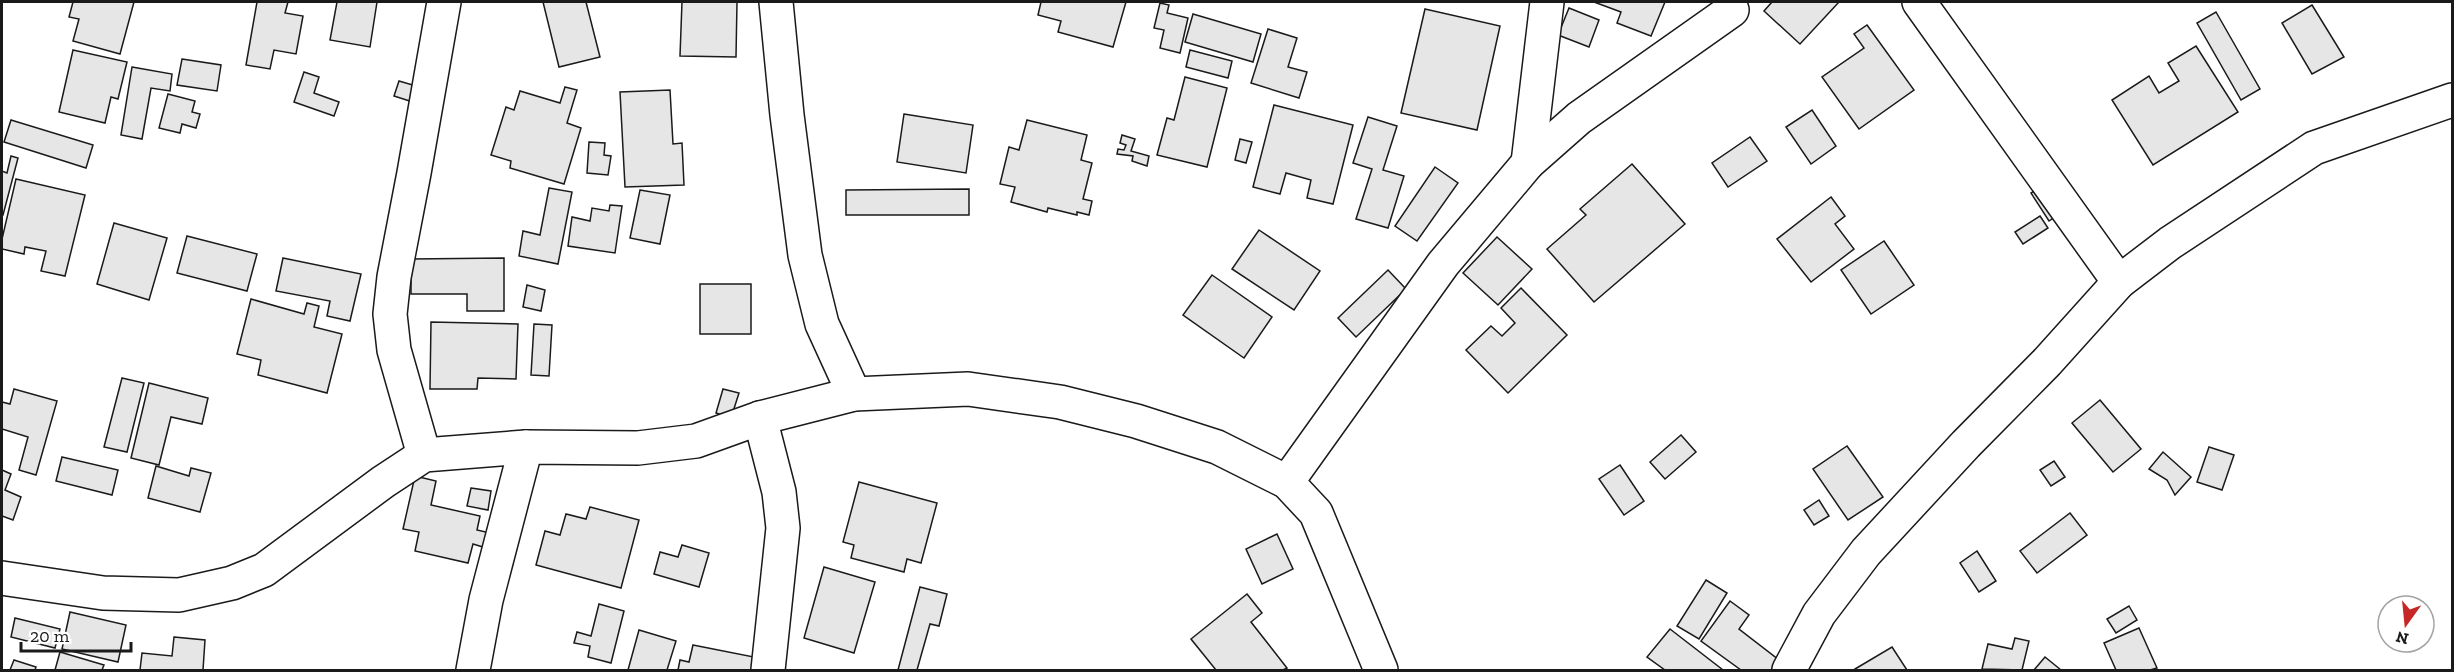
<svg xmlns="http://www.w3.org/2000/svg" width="2454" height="672" font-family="'Zilla Slab',serif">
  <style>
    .building { fill: #e6e6e6; stroke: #1a1a1a; stroke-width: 1.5 }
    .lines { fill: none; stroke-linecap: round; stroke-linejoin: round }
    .minor-casing { stroke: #1a1a1a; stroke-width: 36 }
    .minor { stroke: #fff; stroke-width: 33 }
  </style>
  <rect width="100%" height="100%" fill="#fff"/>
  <g class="building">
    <path d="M73 2H134L120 54 73 41 79 19 69 17Z"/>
    <path d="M257 2H288L285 13 303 16 296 54 274 50 270 69 246 65Z"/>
    <path d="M337 2H377L370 47 330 40Z"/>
    <path d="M543 2H586L600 57 559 67Z"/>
    <path d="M682 2H737L736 57 680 56Z"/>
    <path d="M1041 2H1126L1113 47 1058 32 1061 21 1038 15Z"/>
    <path d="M1594 2H1665L1651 36 1617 23 1621 12Z"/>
    <path d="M1772 2H1839L1800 44 1764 11Z"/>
    <path d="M1160 3 1169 5 1167 13 1188 18 1180 53 1160 48 1164 30 1154 28Z"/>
    <path d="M2312 5 2344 57 2312 74 2282 23Z"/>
    <path d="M1569 8 1599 20 1589 47 1558 35Z"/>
    <path d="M1425 9 1500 26 1477 130 1401 113Z"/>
    <path d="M2216 12 2260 89 2241 100 2197 23Z"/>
    <path d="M1193 14 1261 34 1253 62 1185 42Z"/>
    <path d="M1867 25 1914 90 1859 129 1822 77 1864 48 1854 34Z"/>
    <path d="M1268 29 1297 38 1288 67 1307 72 1299 98 1251 83Z"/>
    <path d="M2196 46 2238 112 2153 165 2112 100 2149 76 2159 93 2179 81 2168 63Z"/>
    <path d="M73 50 127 62 118 99 111 97 105 123 59 112Z"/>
    <path d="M1190 50 1232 61 1228 78 1186 67Z"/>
    <path d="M182 59 221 65 217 91 177 85Z"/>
    <path d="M132 67 172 74 170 91 151 88 142 139 121 135Z"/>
    <path d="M304 72 319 77 314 93 339 102 334 116 294 102Z"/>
    <path d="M1185 77 1227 88 1207 167 1157 155 1167 118 1174 120Z"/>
    <path d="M399 81 423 88 419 104 394 96Z"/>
    <path d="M565 87 577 90 567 123 581 128 564 184 510 168 511 161 491 155 506 107 514 110 520 91 560 103Z"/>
    <path d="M670 90 673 144 682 143 684 185 625 187 620 92Z"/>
    <path d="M168 94 195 101 192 112 200 114 196 128 182 124 180 133 159 128Z"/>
    <path d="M1274 105 1353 125 1333 204 1307 198 1311 180 1286 173 1280 194 1253 187Z"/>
    <path d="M1812 110 1836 146 1811 164 1786 127Z"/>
    <path d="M904 114 973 125 966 173 897 162Z"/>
    <path d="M1368 117 1397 126 1383 170 1404 176 1388 228 1356 219 1372 169 1353 163Z"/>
    <path d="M11 120 93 145 86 168 4 142Z"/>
    <path d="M1027 120 1087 135 1081 160 1092 163 1083 199 1092 201 1089 215 1077 212V215L1048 208 1047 212 1011 202 1015 187 1000 184 1009 147 1019 150Z"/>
    <path d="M1122 135 1135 139 1131 151 1149 156 1147 166 1132 161 1133 156 1117 154 1118 149 1124 150 1126 145 1120 143Z"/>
    <path d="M1750 137 1767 161 1728 187 1712 163Z"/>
    <path d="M1240 139 1252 142 1246 163 1235 160Z"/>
    <path d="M589 142 605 143 604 155 611 156 608 175 587 173Z"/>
    <path d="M11 156 18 158 3 215H2V171L7 173Z"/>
    <path d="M1632 164 1685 224 1594 302 1547 249 1586 215 1580 209Z"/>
    <path d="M1435 167 1458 183 1417 241 1395 226Z"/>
    <path d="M16 179 85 195 65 276 41 271 46 251 25 247 24 254 2 249V239Z"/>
    <path d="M2044 185 2062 212 2049 221 2031 193Z"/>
    <path d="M549 188 572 192 558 264 519 256 523 231 540 235Z"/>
    <path d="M969 189V215H846V190Z"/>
    <path d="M640 190 670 195 660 244 630 238Z"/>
    <path d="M1831 197 1845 216 1835 224 1854 249 1811 282 1777 239Z"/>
    <path d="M610 205 622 206 615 253 568 246 572 217 590 221 592 208 609 211Z"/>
    <path d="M2040 216 2048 228 2023 244 2015 232Z"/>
    <path d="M114 223 167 238 149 300 97 284Z"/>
    <path d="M1259 230 1320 271 1294 310 1232 269Z"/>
    <path d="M187 236 257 254 247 291 177 273Z"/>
    <path d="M1497 237 1532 269 1498 305 1463 273Z"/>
    <path d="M1884 241 1914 285 1871 314 1841 270Z"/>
    <path d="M283 258 361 274 350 321 327 316 330 301 276 291Z"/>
    <path d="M504 258V311H467V294H411V259Z"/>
    <path d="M1388 270 1406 289 1356 337 1338 318Z"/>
    <path d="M1212 275 1272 317 1244 358 1183 315Z"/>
    <rect x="700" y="284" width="51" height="50"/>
    <path d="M527 285 545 290 541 311 523 307Z"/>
    <path d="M1521 288 1567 335 1508 393 1466 350 1491 326 1502 336 1515 323 1501 308Z"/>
    <path d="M251 299 304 314 307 303 319 306 314 327 342 334 327 393 258 375 261 360 237 354Z"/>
    <path d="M431 322 518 324 516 379 478 378 477 389H430Z"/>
    <path d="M534 324 552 325 549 376 531 375Z"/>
    <path d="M122 378 144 383 127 452 104 447Z"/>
    <path d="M149 383 208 398 202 424 171 417 159 465 131 458Z"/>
    <path d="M14 389 57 401 36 475 19 470 28 437 2 429V402L10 404Z"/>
    <path d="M723 389 739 393 731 418 716 413Z"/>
    <path d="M2100 400 2141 449 2113 472 2072 423Z"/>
    <path d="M1681 435 1696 452 1665 479 1650 462Z"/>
    <path d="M1847 446 1883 497 1848 520 1813 469Z"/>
    <path d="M2209 447 2234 455 2222 490 2197 482Z"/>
    <path d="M2163 452 2191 477 2175 495 2167 480 2149 469Z"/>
    <path d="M62 457 118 470 112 495 56 481Z"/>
    <path d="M2054 461 2065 477 2051 486 2040 470Z"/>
    <path d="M1620 465 1644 501 1624 515 1599 479Z"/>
    <path d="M156 466 189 476 191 468 211 473 200 512 148 498Z"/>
    <path d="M2 470 11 474 5 490 21 497 13 520 2 516Z"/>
    <path d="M415 476 436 481 431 505 480 516 477 530 490 533 486 548 473 544 468 563 415 551 419 532 403 529Z"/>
    <path d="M859 482 937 503 921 563 907 559 904 572 851 558 854 545 843 542Z"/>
    <path d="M471 488 491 491 488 510 467 506Z"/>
    <path d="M1819 500 1829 516 1814 525 1804 510Z"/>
    <path d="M590 507 639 520 621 588 536 565 545 531 560 535 566 514 586 519Z"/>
    <path d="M2070 513 2087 535 2037 573 2020 551Z"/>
    <path d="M1277 534 1293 569 1262 584 1246 549Z"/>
    <path d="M682 545 709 553 699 587 654 574 660 552 678 557Z"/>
    <path d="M1977 551 1996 581 1979 592 1960 563Z"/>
    <path d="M824 567 875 582 854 653 804 638Z"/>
    <path d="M1706 580 1727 593 1699 639 1677 626Z"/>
    <path d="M920 587 947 594 939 626 930 624 917 670H898Z"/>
    <path d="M1247 594 1262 613 1251 622 1287 668 1283 670H1216L1191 639Z"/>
    <path d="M1730 601 1749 615 1739 629 1779 660 1771 670H1741L1701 641Z"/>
    <path d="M599 604 624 611 611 663 588 657 590 646 574 643 577 632 591 636Z"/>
    <path d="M2129 606 2137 620 2116 633 2107 619Z"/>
    <path d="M70 612 126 625 118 662 62 649Z"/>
    <path d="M15 618 60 629 55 648 11 637Z"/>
    <path d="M2139 628 2157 668 2150 670H2116L2104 643Z"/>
    <path d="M1670 629 1723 670H1665L1647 657Z"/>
    <path d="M639 630 676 641 667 670H628Z"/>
    <path d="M174 637 205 640 203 670H140L142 653 172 656Z"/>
    <path d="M2015 638 2029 641 2022 670 1982 669 1988 644 2012 649Z"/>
    <path d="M693 645 759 658 757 670H678L680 660 689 662Z"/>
    <path d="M1892 647 1907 670H1856L1855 669Z"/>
    <path d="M60 652 104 665 102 670H55Z"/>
    <path d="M2045 657 2061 670H2034Z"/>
    <path d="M14 660 36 667 35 670H10Z"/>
  </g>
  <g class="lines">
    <g class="minor-casing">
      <g id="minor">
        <path d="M776 2 787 115 805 255 822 324 854 394"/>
        <path d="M1919 2 2119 282"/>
        <path d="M1528 163 1547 2"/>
        <path d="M760 418 779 492 783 528 768 670"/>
        <path d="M424 455 394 350 390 314 394 277 414 173 444 2"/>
        <path d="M1287 482 1443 264 1528 163 1579 118 1732 10"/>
        <path d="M2 578 103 593 179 595 232 583 264 570 383 482 424 455 526 447 638 448 696 441 760 418 854 394 968 389 1060 402 1136 421 1217 447 1287 482 1316 513 1381 670"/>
        <path d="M473 670 486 600 526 447"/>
        <path d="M1789 670 1819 614 1866 552 1966 444 2047 362 2119 282 2170 243 2314 148 2452 100"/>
      </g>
    </g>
    <use href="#minor" class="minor"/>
  </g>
  <rect width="2454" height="672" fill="none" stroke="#1a1a1a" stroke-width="6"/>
  <g transform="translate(2406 624) rotate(195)"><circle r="28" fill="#ffffff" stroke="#a3a3a3" stroke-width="1.5"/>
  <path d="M0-4.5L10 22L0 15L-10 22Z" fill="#c62828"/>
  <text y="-9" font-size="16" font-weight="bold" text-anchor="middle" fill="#1a1a1a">N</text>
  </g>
  <path d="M21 642v9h110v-9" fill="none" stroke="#1a1a1a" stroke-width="3"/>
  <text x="30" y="642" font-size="18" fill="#1a1a1a" stroke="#ffffff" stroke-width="4.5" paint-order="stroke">20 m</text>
</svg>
